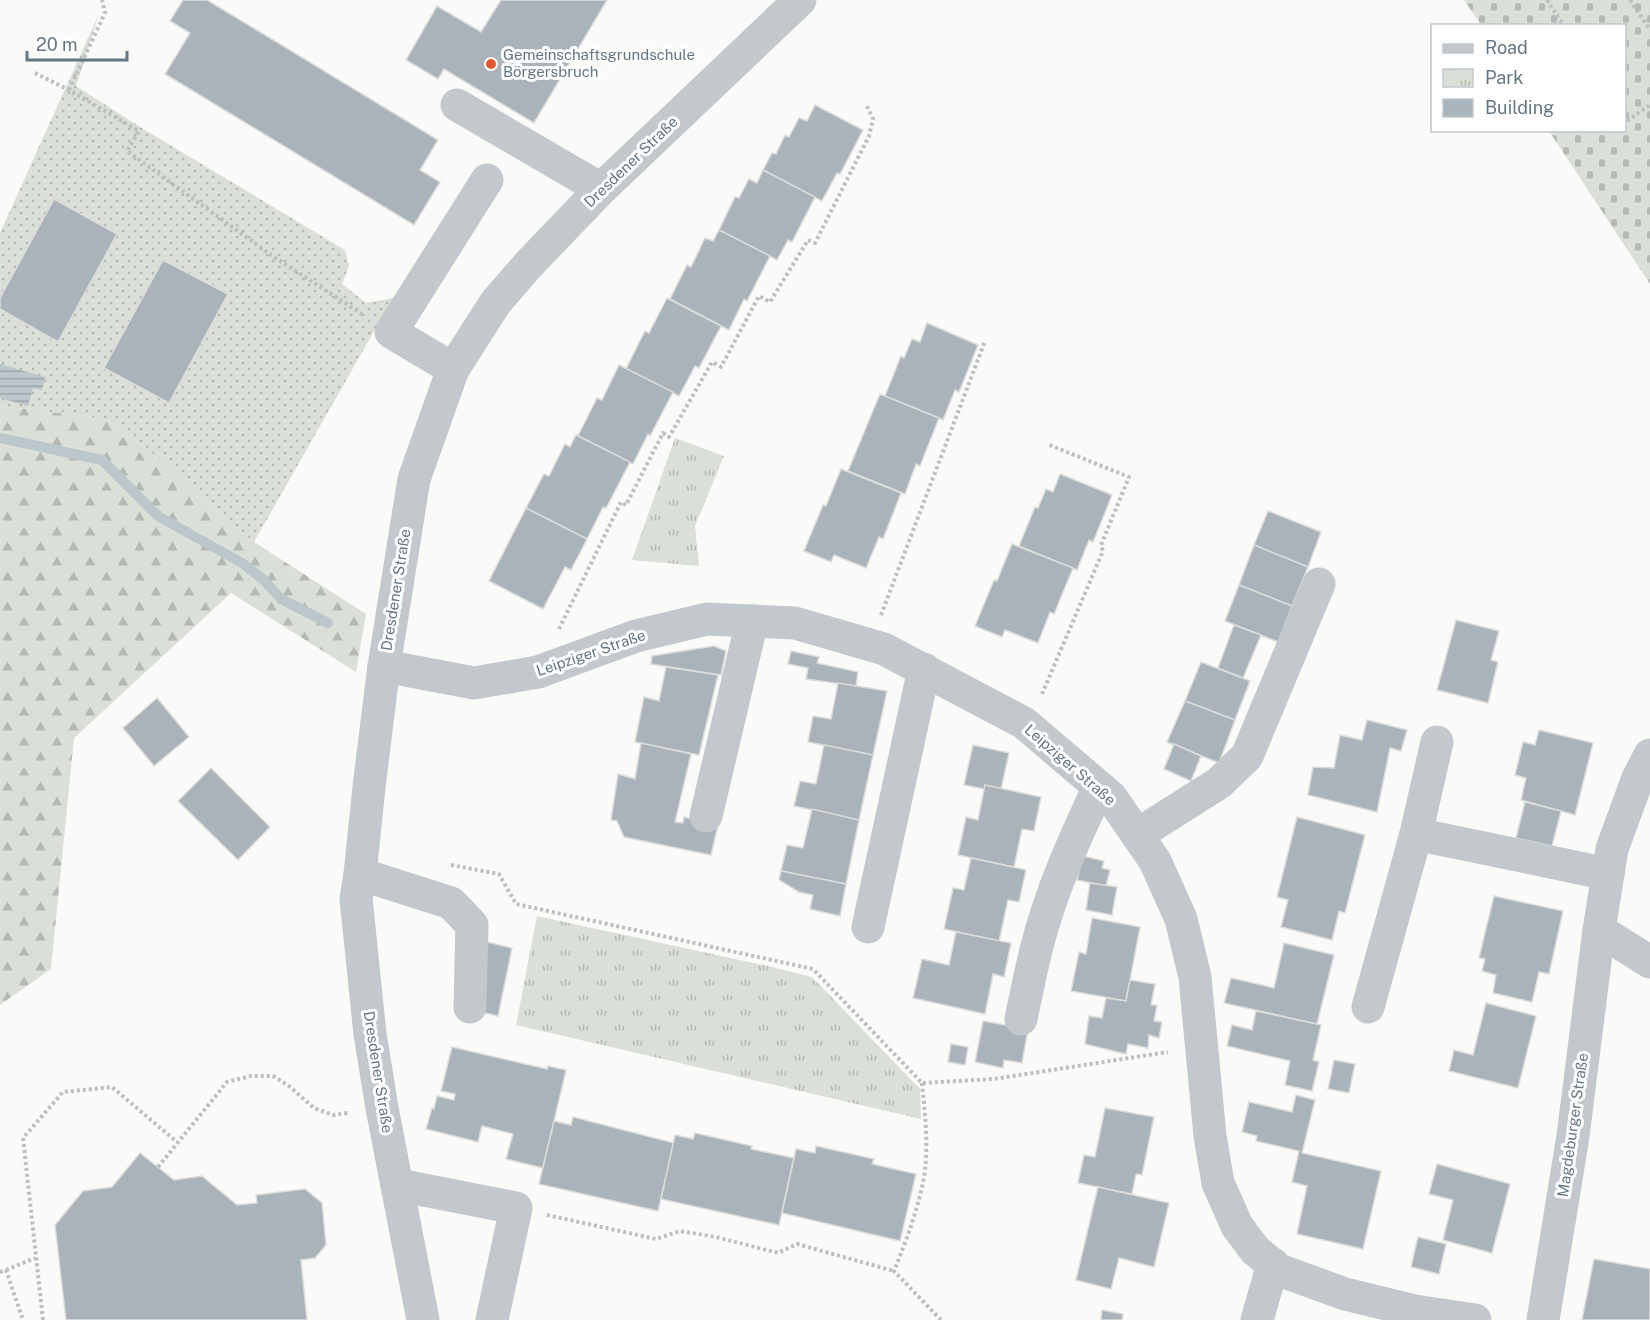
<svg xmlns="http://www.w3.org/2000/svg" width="1650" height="1320" font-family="'Public Sans',sans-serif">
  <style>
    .grass { fill: url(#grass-dots) }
    .forest { fill: url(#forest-firs) }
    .cemetery { fill: url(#cemetery-stones) }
    .park { fill: url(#park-tufts) }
    .water { fill: url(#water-rules) }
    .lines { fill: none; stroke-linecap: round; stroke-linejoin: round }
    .stream { stroke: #bbc7cb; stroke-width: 10 }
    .building { fill: #aab3b9; stroke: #dcdcda; stroke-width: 1.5 }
    .path { stroke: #bbbfc2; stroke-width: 4; stroke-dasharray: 3 3; stroke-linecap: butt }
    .minor { stroke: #c3c8cc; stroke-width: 33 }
    .poi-dot { fill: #e4572e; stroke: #fff; stroke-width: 2 }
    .labels { text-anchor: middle; stroke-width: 6; stroke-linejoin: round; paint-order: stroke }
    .poi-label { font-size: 15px; fill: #657683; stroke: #fff; text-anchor: start }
    .street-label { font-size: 15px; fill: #657683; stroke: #fff }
  </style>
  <defs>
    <pattern id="grass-dots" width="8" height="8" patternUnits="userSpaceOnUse" patternTransform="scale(1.5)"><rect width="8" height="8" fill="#dadfd7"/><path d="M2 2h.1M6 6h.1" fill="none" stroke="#b4b9b4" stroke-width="1.8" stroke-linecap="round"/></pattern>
    <pattern id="forest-firs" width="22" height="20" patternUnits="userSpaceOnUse" patternTransform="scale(1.5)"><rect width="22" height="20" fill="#dadfd7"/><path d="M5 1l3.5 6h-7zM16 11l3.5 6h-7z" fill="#b4b9b4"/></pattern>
    <pattern id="cemetery-stones" width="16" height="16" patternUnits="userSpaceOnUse" patternTransform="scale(1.5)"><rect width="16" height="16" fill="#dadfd7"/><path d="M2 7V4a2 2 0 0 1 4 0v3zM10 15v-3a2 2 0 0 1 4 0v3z" fill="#b4b9b4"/></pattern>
    <pattern id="park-tufts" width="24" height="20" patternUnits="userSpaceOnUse" patternTransform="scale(1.5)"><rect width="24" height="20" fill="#dadfd7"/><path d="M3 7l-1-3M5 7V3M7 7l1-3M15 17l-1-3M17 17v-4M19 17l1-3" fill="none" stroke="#b4b9b4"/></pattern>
    <pattern id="water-rules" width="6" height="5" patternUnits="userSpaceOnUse" patternTransform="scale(1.5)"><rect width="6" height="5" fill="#bbc7cb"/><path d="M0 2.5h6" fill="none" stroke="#9ca6aa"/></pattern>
  </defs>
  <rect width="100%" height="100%" fill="#fafaf8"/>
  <path class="grass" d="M99 14 76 86 145 130 345 250 349 266 342 284 366 303 393 298 254 542 196 495 162 461 111 422 93 417 0 406V233Z"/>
  <path class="forest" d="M0 406 93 417 111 422 162 461 196 495 254 542 366 614 356 672 231 593 74 738 51 969 0 1005Z"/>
  <path class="cemetery" d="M1464 0H1650V284L1549 131 1624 130V26L1481 25Z"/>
  <g class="park">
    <path d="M675 438 724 456 695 526 699 566 632 560Z"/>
    <path d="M537 916 772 967 812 977 920 1089 921 1119 516 1025Z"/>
  </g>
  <path class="water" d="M0 364 45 377 42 390 33 388 28 406 0 398Z"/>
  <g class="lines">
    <path class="stream" d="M0 438 102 460 158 516 242 563 264 580 281 599 328 623"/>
  </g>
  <g class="building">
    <path d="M183 0H207L438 140 420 170 440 182 414 225 165 74 190 33 170 21Z"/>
    <path d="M501 0H607L534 123 444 69 438 79 406 60 437 6 481 32Z"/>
    <path d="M815 105 863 130 840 174 837 173 822 201 763 170 772 153 776 154 785 135 789 137 799 118 807 121Z"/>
    <path d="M763 170 815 197 792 242 788 240 777 260 719 230 735 197 739 198 749 179 757 183Z"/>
    <path d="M54 199 117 234 58 342 0 309V298Z"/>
    <path d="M719 230 770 256 747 301 744 299 729 330 670 299 687 265 691 267 705 238 713 241Z"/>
    <path d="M163 260 228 294 169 403 104 368Z"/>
    <path d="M667 298 721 326 699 368 695 366 679 396 626 369 645 331 649 333Z"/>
    <path d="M927 323 978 345 959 392 955 390 943 420 885 396 901 356 904 358 912 339 920 342Z"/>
    <path d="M619 365 673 392 650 436 648 434 633 464 578 436 597 398 602 400Z"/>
    <path d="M880 394 939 418 920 466 916 464 905 494 848 471Z"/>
    <path d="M576 435 630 462 606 508 603 507 587 539 526 508 544 474 549 476 565 444 570 447Z"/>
    <path d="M841 469 901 493 883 539 879 537 866 568 834 555 831 562 804 551 823 505 826 506Z"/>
    <path d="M1060 474 1112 495 1093 542 1089 540 1077 570 1019 546 1035 507 1038 508 1046 489 1053 492Z"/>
    <path d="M526 508 587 539 571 570 565 567 543 609 489 581Z"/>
    <path d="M1268 511 1321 532 1308 567 1254 545Z"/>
    <path d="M1012 544 1073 568 1054 614 1050 612 1038 643 1005 630 1002 637 975 626 994 580 997 581Z"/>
    <path d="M1254 545 1308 567 1292 606 1239 585Z"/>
    <path d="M1239 585 1292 606 1278 642 1225 621Z"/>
    <path d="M1456 620 1499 631 1491 660 1498 662 1488 703 1437 690Z"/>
    <path d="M1234 625 1261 635 1243 678 1218 668Z"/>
    <path d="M714 646 726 651 721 675 651 664 652 656Z"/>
    <path d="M791 651 819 657 817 663 858 672 856 686 806 679 808 668 788 664Z"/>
    <path d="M1201 662 1250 681 1235 720 1185 701Z"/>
    <path d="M666 667 718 675 699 755 635 742 644 697 659 701Z"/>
    <path d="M838 683 887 691 873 755 808 742 813 716 831 719Z"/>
    <path d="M157 698 189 737 154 766 123 728Z"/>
    <path d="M1185 701 1235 720 1219 763 1167 742Z"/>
    <path d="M1367 720 1407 730 1401 751 1390 748 1377 812 1308 795 1313 767 1334 768 1340 735 1362 740Z"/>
    <path d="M1539 730 1593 743 1575 815 1521 800 1526 778 1515 775 1523 742 1535 745Z"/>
    <path d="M641 743 691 754 675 822 683 823 684 817 718 825 711 855 624 837 617 821 611 820 618 774 635 779Z"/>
    <path d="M1174 744 1201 756 1191 781 1164 769Z"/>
    <path d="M824 745 873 755 859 820 794 806 800 781 816 784Z"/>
    <path d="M973 745 1009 753 1001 789 985 785V789L964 785Z"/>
    <path d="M211 768 270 827 238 860 178 801Z"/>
    <path d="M985 785 1041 797 1034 831 1022 829 1014 867 958 855 966 817 978 820Z"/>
    <path d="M1525 802 1561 811 1552 846 1516 838Z"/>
    <path d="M812 809 859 820 846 884 781 871 787 845 803 848Z"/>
    <path d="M1297 817 1365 835 1345 913 1339 911 1332 940 1281 927 1288 900 1277 897Z"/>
    <path d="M1083 856 1104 861 1102 868 1110 870 1106 886 1077 880Z"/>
    <path d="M971 858 1026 870 1019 902 1008 900 999 941 944 929 953 888 964 890Z"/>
    <path d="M781 871 846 884 840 916 810 909 813 895 799 892 779 880Z"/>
    <path d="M1090 883 1117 887 1112 915 1086 910Z"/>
    <path d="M1494 896 1563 911 1549 974 1539 972 1532 1002 1493 993 1496 975 1482 971 1485 959 1479 958Z"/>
    <path d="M1092 918 1140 927 1126 1001 1071 991 1079 952 1086 954Z"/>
    <path d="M956 932 1011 943 1004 977 993 974 985 1014 913 998 922 959 949 965Z"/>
    <path d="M487 942 512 948 498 1016 472 1010Z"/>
    <path d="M1284 943 1334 955 1317 1024 1224 1003 1231 978 1274 988Z"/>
    <path d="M1130 980 1155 984 1151 1005H1157L1154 1021 1162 1022 1159 1038 1149 1035 1148 1048 1128 1044 1126 1054 1085 1044 1089 1016 1102 1018 1106 998 1126 1001Z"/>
    <path d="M1486 1003 1536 1016 1518 1088 1449 1071 1454 1050 1473 1055Z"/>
    <path d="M1256 1011 1321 1025 1313 1060 1319 1062 1312 1091 1285 1085 1290 1061 1227 1046 1232 1025 1252 1030Z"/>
    <path d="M983 1021 1028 1029 1022 1063 1004 1060 1003 1068 975 1062Z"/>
    <path d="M951 1044 968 1047 965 1065 948 1062Z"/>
    <path d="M452 1047 547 1069 548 1066 566 1070 543 1168 506 1159 513 1134 482 1126 478 1142 426 1129 432 1108 434 1109 437 1096 454 1100 455 1094 441 1091Z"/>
    <path d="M1334 1060 1355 1064 1349 1093 1328 1089Z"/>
    <path d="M1296 1095 1315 1100 1302 1153 1381 1171 1363 1249 1297 1234 1307 1186 1292 1182 1299 1151 1256 1141 1257 1136 1242 1132 1249 1102 1292 1112Z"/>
    <path d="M1105 1108 1154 1117 1142 1175 1136 1174 1132 1194 1078 1183 1084 1155 1095 1157Z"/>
    <path d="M573 1117 674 1143 658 1211 539 1184 554 1121 571 1125Z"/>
    <path d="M695 1133 752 1146 751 1149 794 1158 779 1225 661 1199 675 1135 693 1139Z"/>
    <path d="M816 1146 874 1159 872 1164 916 1174 900 1241 782 1213 796 1149 815 1153Z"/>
    <path d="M140 1153 174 1180 202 1176 237 1205 257 1203 256 1195 305 1189 322 1203 326 1245 315 1258 301 1260 307 1320H66L55 1225 83 1191 112 1187Z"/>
    <path d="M1437 1164 1510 1184 1492 1253 1443 1240 1453 1200 1429 1194Z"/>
    <path d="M1098 1187 1169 1203 1154 1267 1119 1258 1111 1289 1076 1280Z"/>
    <path d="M1418 1237 1446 1244 1439 1274 1411 1267Z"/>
    <path d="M1594 1259 1650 1269V1320H1582Z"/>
    <path d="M1102 1310 1123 1314 1122 1320H1101Z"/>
  </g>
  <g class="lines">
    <g class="path">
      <path d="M1547 0 1564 26"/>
      <path d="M1630 0 1650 30"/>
      <path d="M35 73 69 90 139 131 127 151 271 255 362 314"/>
      <path d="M69 90 105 13 102 0"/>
      <path d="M1624 114 1628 120 1650 105"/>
      <path d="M881 615 985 341"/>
      <path d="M559 629 621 502 626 505 663 433 669 437 712 362 721 367 759 296 770 302 808 240 815 243 869 136 873 119 867 106"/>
      <path d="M1042 694 1103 551 1101 545 1129 477 1047 444"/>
      <path d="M451 865 499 874 516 904 813 969 922 1083 994 1079 1168 1052"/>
      <path d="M922 1083C925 1114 929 1147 924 1177 918 1210 906 1241 894 1271L941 1320"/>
      <path d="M158 1167 227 1082 251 1076H273L289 1086 314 1108 333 1115 348 1113"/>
      <path d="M547 1215 656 1239 680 1231 716 1237 778 1253 797 1244 894 1271"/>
      <path d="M6 1270 35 1258"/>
      <path d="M0 1272 6 1270 23 1320"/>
      <path d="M43 1320 23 1138 63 1092 112 1087 177 1142"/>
    </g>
    <g class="minor">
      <path d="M457 105 601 189"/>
      <path d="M453 369 391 332 487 180"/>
      <path d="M384 666 474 683 538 672 636 636 707 619 795 623 884 649 1024 723 1111 797 1155 861 1181 919 1195 977 1210 1136 1218 1183 1237 1226 1255 1250 1279 1270 1345 1294 1415 1311 1475 1320"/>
      <path d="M1437 742 1416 834 1608 874"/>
      <path d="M706 816 752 621"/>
      <path d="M1137 835 1219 783 1247 756 1319 584"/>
      <path d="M360 874 451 903 472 925 470 1007"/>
      <path d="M868 927 924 669"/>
      <path d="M1599 930 1650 962"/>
      <path d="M1368 1007 1416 834"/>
      <path d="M1021 1019C1026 995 1031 970 1037 946 1051 891 1075 838 1099 787"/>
      <path d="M398 1185 516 1208 492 1320"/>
      <path d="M423 1320 382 1108 370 1034 356 899 360 874 369 787 384 666 414 479 453 369 496 302 529 264 601 189 800 0"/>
      <path d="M1257 1320 1273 1264"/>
      <path d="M1543 1320 1573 1136 1599 930 1612 849 1638 778 1650 755"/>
    </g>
  </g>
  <circle class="poi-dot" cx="491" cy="64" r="6"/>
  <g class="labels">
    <g class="poi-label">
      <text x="503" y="60">Gemeinschaftsgrundschule<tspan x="503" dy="17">Börgersbruch</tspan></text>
    </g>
    <g class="street-label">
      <text transform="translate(631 162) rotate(-44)" y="5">Dresdener Straße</text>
      <text transform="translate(396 590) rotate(-81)" y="5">Dresdener Straße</text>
      <text transform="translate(591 653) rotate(-19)" y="5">Leipziger Straße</text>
      <text transform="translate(1070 765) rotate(41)" y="5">Leipziger Straße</text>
      <text transform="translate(378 1072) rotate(81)" y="5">Dresdener Straße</text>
      <text transform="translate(1573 1125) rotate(-82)" y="5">Magdeburger Straße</text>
    </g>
  </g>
  <rect x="1431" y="24" width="195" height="108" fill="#ffffff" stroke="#c1c8cd" stroke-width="1.5"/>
  <rect x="1443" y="44" width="30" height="9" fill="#c3c8cc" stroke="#c1c8cd" stroke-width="1.5"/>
  <text x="1485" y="54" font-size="18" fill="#657683">Road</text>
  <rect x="1443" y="69" width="30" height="18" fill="url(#park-tufts)" stroke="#c1c8cd" stroke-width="1.5"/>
  <text x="1485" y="84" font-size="18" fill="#657683">Park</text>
  <rect x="1443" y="99" width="30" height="18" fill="#aab3b9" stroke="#c1c8cd" stroke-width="1.5"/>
  <text x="1485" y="114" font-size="18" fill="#657683">Building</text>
  <path d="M27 51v9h100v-9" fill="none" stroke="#657683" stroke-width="3"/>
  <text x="36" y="51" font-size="18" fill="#657683" stroke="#ffffff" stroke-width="4.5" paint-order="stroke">20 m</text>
</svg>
